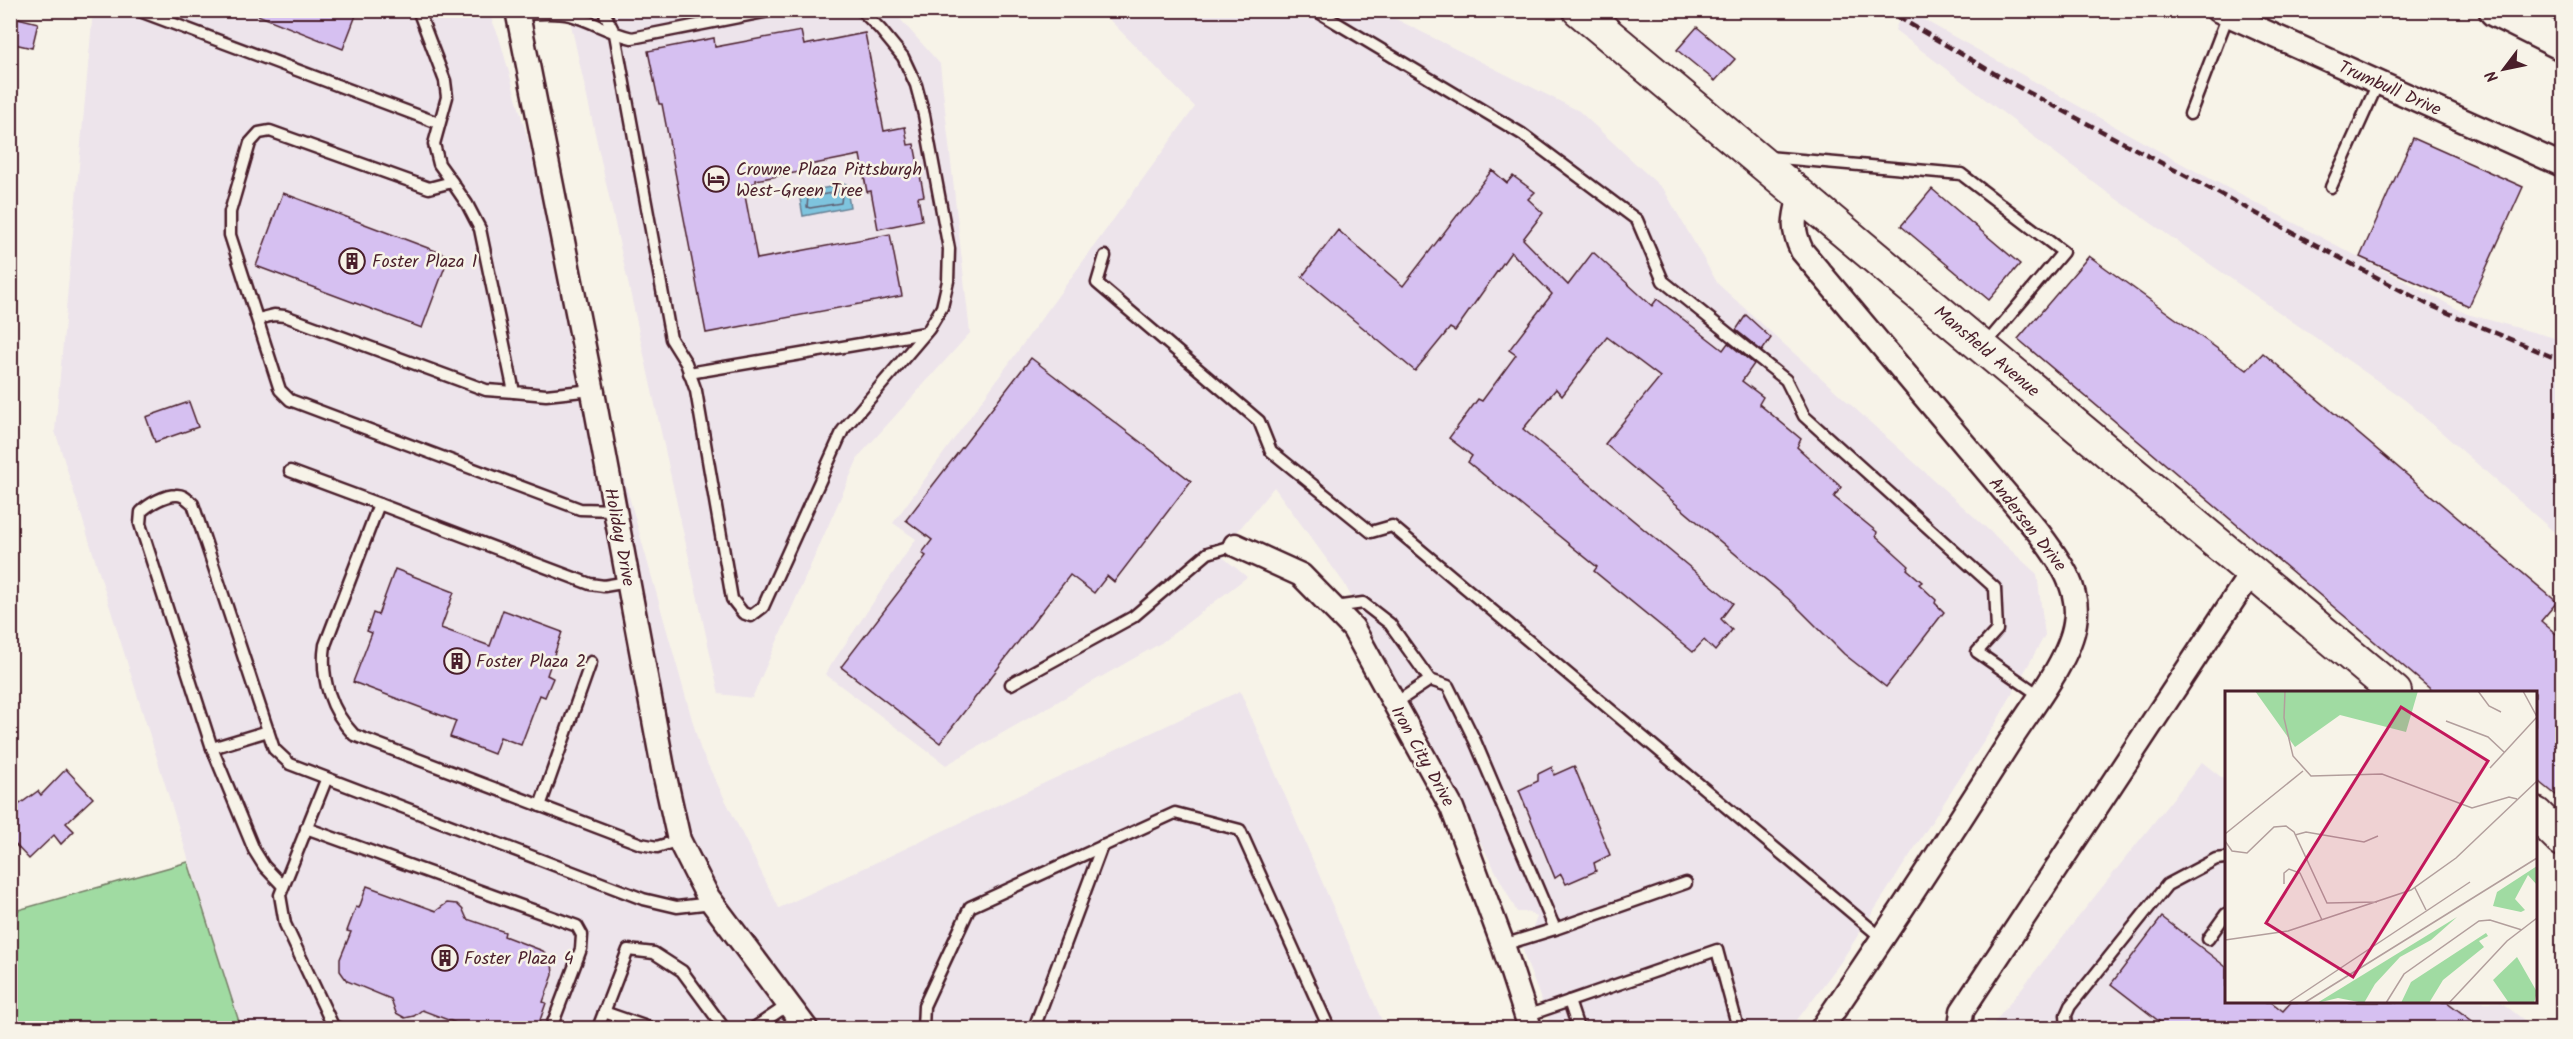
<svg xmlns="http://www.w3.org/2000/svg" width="2573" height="1039" font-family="Kalam,sans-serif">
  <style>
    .built { fill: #ede4eb }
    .green { fill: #a0dba2; stroke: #757d66; stroke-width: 1.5 }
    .water { fill: #7ec4de; stroke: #698296; stroke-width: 1.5 }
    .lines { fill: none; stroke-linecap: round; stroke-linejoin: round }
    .shore { stroke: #5f6173; stroke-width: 1.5 }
    .building { fill: #d6c0f1; stroke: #4a1f2b; stroke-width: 1.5 }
    .lane-casing { stroke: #4a1f2b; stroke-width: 15 }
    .street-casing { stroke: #4a1f2b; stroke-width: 27 }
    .secondary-casing { stroke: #4a1f2b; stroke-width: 36 }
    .highway-casing { stroke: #4a1f2b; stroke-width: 38 }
    .lane { stroke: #f7f3e8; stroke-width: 10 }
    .street { stroke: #f7f3e8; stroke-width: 22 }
    .secondary { stroke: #f7f3e8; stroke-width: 32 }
    .highway { stroke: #f7f3e8; stroke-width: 33 }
    .rail { stroke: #4a1f2b; stroke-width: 4.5; stroke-dasharray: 9 4.5; stroke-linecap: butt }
    .labels { text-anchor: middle; stroke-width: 5; stroke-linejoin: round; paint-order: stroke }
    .street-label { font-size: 18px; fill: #4a1f2b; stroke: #f7f3e8 }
    .poi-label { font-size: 18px; fill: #4a1f2b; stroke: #f7f3e8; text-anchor: start }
    .inset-road { fill: none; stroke: #b29e9c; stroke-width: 1.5 }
    .view { fill: #c2185b; fill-opacity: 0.15; stroke: #c2185b; stroke-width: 3 }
    .inset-edge { fill: none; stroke: #4a1f2b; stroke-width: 3 }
  </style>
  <rect width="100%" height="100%" fill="#f7f3e8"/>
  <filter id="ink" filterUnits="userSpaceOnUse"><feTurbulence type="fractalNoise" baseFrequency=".0167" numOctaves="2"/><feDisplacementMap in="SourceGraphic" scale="12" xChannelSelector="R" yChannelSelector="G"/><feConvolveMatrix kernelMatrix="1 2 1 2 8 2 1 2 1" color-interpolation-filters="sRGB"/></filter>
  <g filter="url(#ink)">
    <g class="built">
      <path d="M1100 10 1380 11 1579 111 1664 190 1718 284 2037 574 2045 635 1997 721 1840 963 1791 1028H1552L1525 958 1519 932 1532 929 1537 917 1528 912H1517L1344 583 1274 487 1219 554 1247 577 1161 643 946 765 825 674 916 539 893 523 1195 107Z"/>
      <path d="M93 11H488L499 37 701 751 779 908 1240 691 1385 1028H241L55 431Z"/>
      <path d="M568 11H893L940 64 970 333 859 456 752 698 719 694Z"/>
      <path d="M1902 11H1908L2186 166 2467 314 2562 340V539L2405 400 2105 191 1895 30Z"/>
      <path d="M2202 762 2226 781V1002H2501L2534 1028H2001L1994 1023Z"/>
    </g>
    <path class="green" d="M188 862 241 1028H11V912Z"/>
    <path class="water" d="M846 184 850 207 803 216 799 193Z"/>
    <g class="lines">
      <path class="shore" d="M839 192 842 194 841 203 810 208 807 207 808 197Z"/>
    </g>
    <g class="building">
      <path d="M245 10H358L343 49Z"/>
      <path d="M10 16 38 23 32 48 10 43Z"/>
      <path d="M1697 27 1735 59 1715 81 1677 50Z"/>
      <path d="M801 31 804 45 865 33 884 131 905 127 908 145 914 144 924 196 918 197 922 220 878 229 871 191 867 192 860 155 799 167 800 172 756 180V183L743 185 757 259 890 234 902 296 706 333 662 104H659L648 51 714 38 715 47Z"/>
      <path d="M2413 138 2523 187 2469 306 2360 257Z"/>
      <path d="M1492 170 1507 183 1513 176 1535 192 1528 199 1543 213 1523 239 1568 285 1593 252 1652 306 1657 299 1723 350 1728 343 1754 364 1742 381 1763 397 1759 404 1801 439 1797 447 1841 487 1834 497 1877 532 1876 536 1909 566 1907 569 1922 582 1919 584 1936 600 1935 603 1944 612 1886 687 1844 654 1792 602 1605 444 1660 377 1607 337 1562 396 1556 389 1523 429 1733 603 1721 619 1732 630 1715 651 1704 640 1693 652 1594 571 1597 567 1468 462 1472 456 1449 438 1478 399 1482 401 1516 355 1509 350 1552 294 1511 252 1455 331 1450 328 1415 371 1302 277 1338 230 1403 286Z"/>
      <path d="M1932 189 2020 264 1989 300 1901 226Z"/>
      <path d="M283 193 449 256 422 328 256 266Z"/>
      <path d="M2089 256 2247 370 2263 353 2557 602 2541 621 2562 639V800L2535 778V693H2435L2018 339Z"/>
      <path d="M1746 315 1771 338 1762 351 1736 330Z"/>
      <path d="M1031 358 1191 481 1114 582 1107 576 1094 593 1070 575 940 743 841 667 926 556 922 553 932 540 906 520Z"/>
      <path d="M189 402 198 427 155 442 146 417Z"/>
      <path d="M395 569 454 592 441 628 490 646 503 610 562 632 547 675 553 678 545 697 540 695 521 745 500 737 494 754 450 737 456 721 353 682 372 633 367 631 373 613 378 615Z"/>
      <path d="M1574 766 1610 855 1594 863 1596 871 1566 884 1561 874 1555 878 1519 790 1538 781V774L1552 767 1554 775Z"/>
      <path d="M66 769 93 798 66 823 74 831 61 844 54 835 29 859 10 839V811L38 791 41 795Z"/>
      <path d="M367 886 436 911 447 903 457 904 463 910 467 919 505 932 504 936 543 951 552 962 553 975 543 1002 546 1003 537 1029H472L422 1010 414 1016 405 1018 396 1013 391 999 347 981 340 971V959L351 932 347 931 356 907 359 908Z"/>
      <path d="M2162 917 2226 967V1002H2271L2283 1011 2291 1002H2447L2483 1029H2169L2111 984Z"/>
    </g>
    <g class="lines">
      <g class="lane-casing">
        <g id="lane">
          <path d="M137 10 438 123"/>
          <path d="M418 10 445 81 447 97 434 144 439 164 452 182"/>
          <path d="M603 10 615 34 671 339 686 363 696 391 732 599 743 613 751 616 763 607 843 430 929 329 942 307 948 281 949 249 924 115 916 85 903 57 880 29 861 10"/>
          <path d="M1315 10 1522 134 1637 220 1663 281 1786 380 1804 416 1995 588 1997 630 1977 652 2039 695"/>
          <path d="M518 14C534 14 554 11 570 15 592 21 610 33 632 38L774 10"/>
          <path d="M2190 114 2228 15"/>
          <path d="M1768 157 1961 174 2063 252 1985 345"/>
          <path d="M2331 187 2378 83"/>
          <path d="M1105 256 1097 283 1259 421 1271 451 1371 532 1392 526 1883 939"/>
          <path d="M258 319 274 315 285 316 486 390 514 392"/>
          <path d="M689 373 925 333"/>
          <path d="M592 390 546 395 514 392 480 229 467 204 452 182 429 188 270 131 259 133 250 143 230 212V235L280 390 290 400 580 509 615 510"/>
          <path d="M290 471 379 504"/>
          <path d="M628 582 604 586 590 584 379 504 325 645C320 678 331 711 354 735L641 844 657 847 679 840"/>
          <path d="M1335 607 1363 603 1390 624 1430 680"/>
          <path d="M1011 684 1133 617 1208 553 1235 545"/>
          <path d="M1394 704 1430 680 1448 686 1475 741 1555 929 1503 945"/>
          <path d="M212 748 268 731"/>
          <path d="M326 780 280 895 285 924 333 1026 338 1028"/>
          <path d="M540 806 591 662"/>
          <path d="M306 828 577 926 582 935 581 949 551 1028"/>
          <path d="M283 886 264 866 254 850 212 748 140 524 141 512C149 504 165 495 176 495 183 494 188 500 193 504L274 749 290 764 643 899 677 907 712 903"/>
          <path d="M1555 929 1686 883"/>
          <path d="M2208 939 2226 914"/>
          <path d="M1569 1001 1578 1028"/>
          <path d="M604 1012 650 1028"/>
          <path d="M1526 1016 1717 950 1738 1028"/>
          <path d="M598 1028 628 950 654 953 682 971 724 1028"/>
          <path d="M754 1028 788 1005"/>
          <path d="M923 1028 924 1006 970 907 1175 813 1240 830 1329 1028"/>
          <path d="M1034 1028 1102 846"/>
          <path d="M2067 1028 2066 1015 2070 1006 2167 885 2216 859 2226 858"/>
        </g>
      </g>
      <g class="street-casing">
        <g id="street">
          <path d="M517 10 592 387 663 768 679 840 708 897 806 1028"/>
          <path d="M2217 10 2562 165"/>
          <path d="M1800 195C1794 219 1791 228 1802 251L2039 533C2059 560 2081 588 2075 623 2070 659 2032 707 2012 738 1950 836 1887 933 1822 1028"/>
          <path d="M1235 545 1301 575 1353 628 1452 808 1503 945 1530 1028"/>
          <path d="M1960 1028 1962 1011 2251 573"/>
        </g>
      </g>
      <g class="secondary-casing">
        <g id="secondary">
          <path d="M1579 10 2395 692"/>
          <path d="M2536 814 2562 840"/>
        </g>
      </g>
      <g class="highway-casing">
        <path id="highway" d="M2496 10 2562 43"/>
      </g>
      <use href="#lane" class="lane"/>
      <use href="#street" class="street"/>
      <use href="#secondary" class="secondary"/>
      <use href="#highway" class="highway"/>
      <path class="rail" d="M1886 10 2009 82 2427 304 2562 361"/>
    </g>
  </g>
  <defs>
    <g id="hotel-ring" transform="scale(1.35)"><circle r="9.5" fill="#f7f3e8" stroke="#4a1f2b" stroke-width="1.5"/><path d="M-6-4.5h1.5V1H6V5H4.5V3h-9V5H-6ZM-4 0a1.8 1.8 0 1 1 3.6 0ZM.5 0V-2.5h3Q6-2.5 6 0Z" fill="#4a1f2b"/></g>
    <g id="building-ring" transform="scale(1.35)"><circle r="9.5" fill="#f7f3e8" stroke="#4a1f2b" stroke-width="1.5"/><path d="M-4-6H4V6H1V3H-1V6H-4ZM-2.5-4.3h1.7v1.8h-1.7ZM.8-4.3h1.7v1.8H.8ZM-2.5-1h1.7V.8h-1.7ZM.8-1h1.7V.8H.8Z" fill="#4a1f2b"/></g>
  </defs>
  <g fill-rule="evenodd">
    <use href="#hotel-ring" x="716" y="179"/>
    <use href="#building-ring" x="352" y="261"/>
    <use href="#building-ring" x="457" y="661"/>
    <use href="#building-ring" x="445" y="958"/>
  </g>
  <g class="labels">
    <g class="street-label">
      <text transform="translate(2390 88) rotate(24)" y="6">Trumbull Drive</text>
      <text transform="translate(1987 351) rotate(40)" y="6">Mansfield Avenue</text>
      <text transform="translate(2028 524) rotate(52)" y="6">Andersen Drive</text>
      <text transform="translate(620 537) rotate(79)" y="6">Holiday Drive</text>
      <text transform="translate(1423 756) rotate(61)" y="6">Iron City Drive</text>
    </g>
    <g class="poi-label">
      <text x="736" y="175">Crowne Plaza Pittsburgh<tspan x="736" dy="21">West-Green Tree</tspan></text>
      <text x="372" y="267">Foster Plaza 1</text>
      <text x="476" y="667">Foster Plaza 2</text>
      <text x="464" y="964">Foster Plaza 4</text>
    </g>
  </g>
  <g transform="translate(2225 691)">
    <rect width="312" height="312" fill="#f7f3e8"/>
    <path d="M30 0H193L181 41 115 24 70 56ZM312 175V194L303 184 290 208 300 219 296 221 268 215 272 201ZM232 226 206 249 175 266 150 293 139 312 113 307 92 312ZM261 242 263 245 254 250 259 256 218 289 204 312H176L186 291ZM292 266 312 301 309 312H284L268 289Z" fill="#a0dba2"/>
    <path class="inset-road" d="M60 0 59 27 68 65 86 85 157 83 247 117 284 106 292 108M253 0 264 15 276 21M221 30 263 46 279 61M265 77 312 26 298 0M0 143 78 80M70 144 81 141 139 151 153 145M0 150 7 160 22 162 49 136 61 135 69 141 102 212 152 211M59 193V182L64 178 75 182 97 229M190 197 201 219M0 249 63 240 186 199 231 167 312 90M63 312 245 191M79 312 312 167M161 312 179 283 254 230 265 229 297 239M224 312 282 250 312 227"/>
    <path class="view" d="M176 16 263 70 128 286 41 232Z"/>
    <rect width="312" height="312" class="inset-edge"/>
  </g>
  <rect width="2573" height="1039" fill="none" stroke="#f7f3e8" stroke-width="36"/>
  <rect x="18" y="18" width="2537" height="1003" fill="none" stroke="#4a1f2b" stroke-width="2" filter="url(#ink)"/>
  <g transform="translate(2504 69) rotate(238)" stroke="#f7f3e8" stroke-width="4.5" paint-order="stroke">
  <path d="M0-4.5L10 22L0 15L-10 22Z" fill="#4a1f2b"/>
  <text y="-9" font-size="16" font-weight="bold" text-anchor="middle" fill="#4a1f2b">N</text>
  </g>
</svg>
